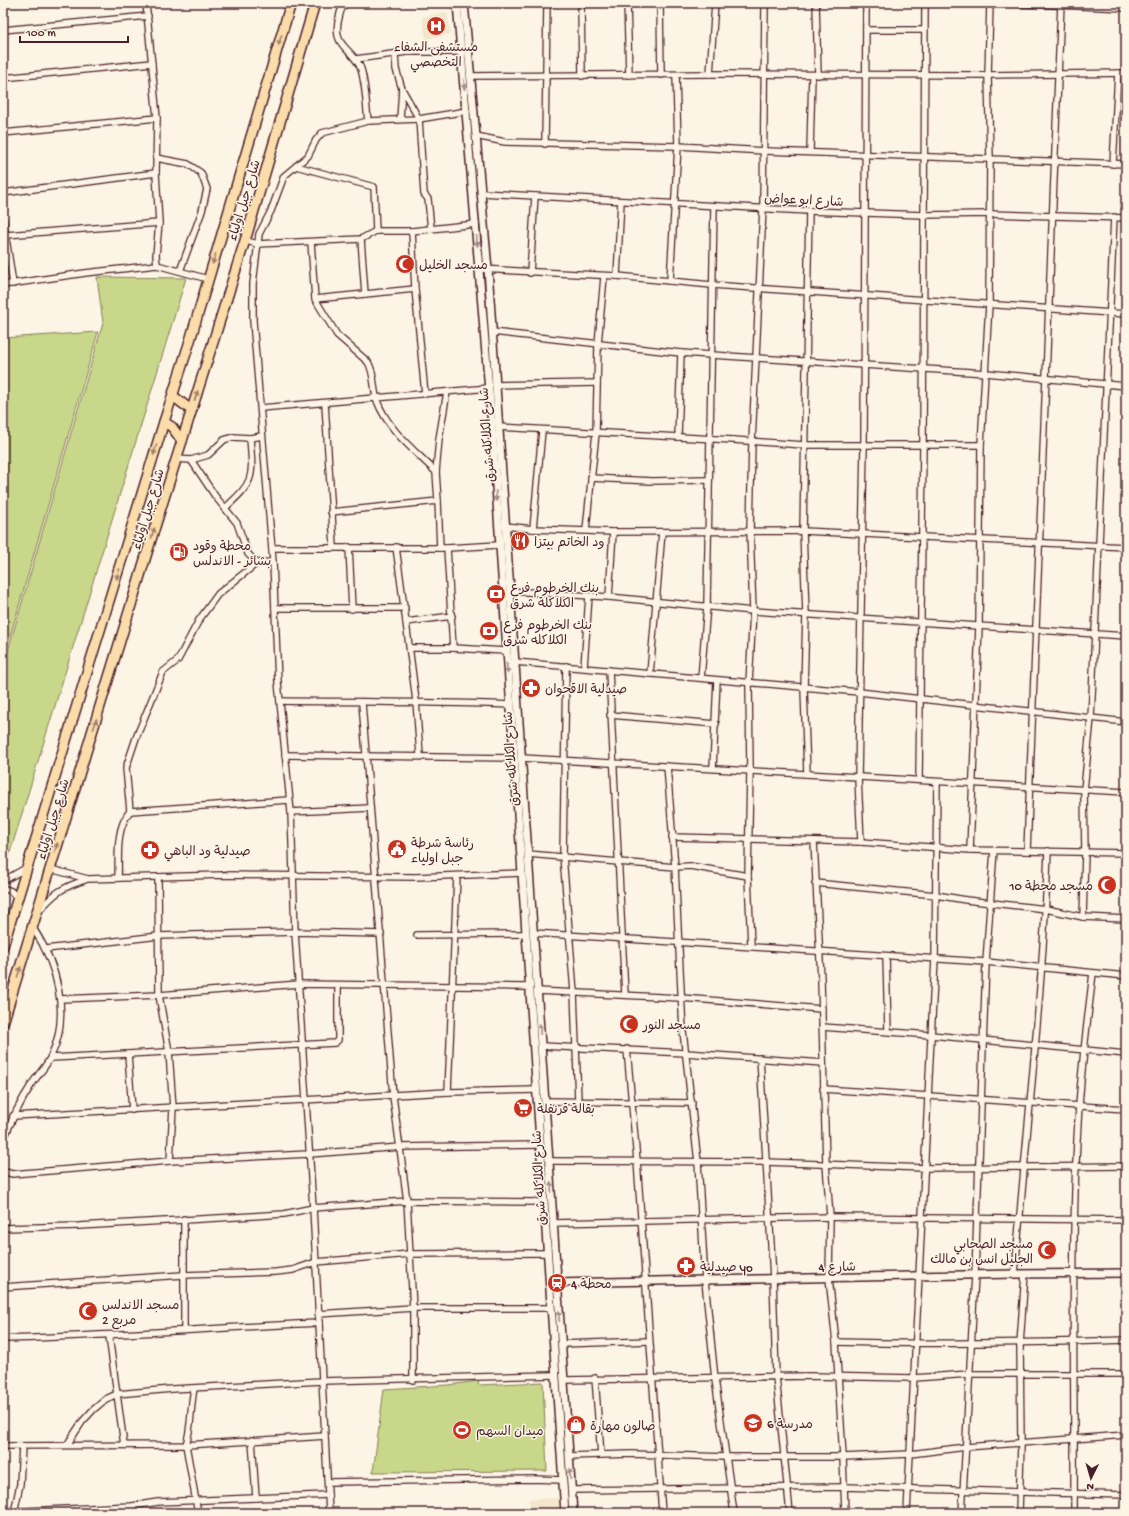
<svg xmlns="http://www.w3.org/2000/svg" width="1129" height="1516" font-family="'Gochi Hand','Playpen Sans Arabic',sans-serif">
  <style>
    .built { fill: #f3e7cd }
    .green { fill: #c8d78a; stroke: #897b5a }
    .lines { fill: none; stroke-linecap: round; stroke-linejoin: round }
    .minor-casing { stroke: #4a1f2b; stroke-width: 8 }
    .tertiary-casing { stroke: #4a1f2b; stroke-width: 10 }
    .trunk-casing { stroke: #4a1f2b; stroke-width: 12 }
    .minor { stroke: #fcf5e5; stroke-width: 5.5 }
    .tertiary { stroke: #fcf5e5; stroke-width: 7 }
    .trunk { stroke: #faddab; stroke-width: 9 }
    .oneway { fill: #a27e6b }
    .oneway2 { fill: #a38a88 }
    .labels { text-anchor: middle; stroke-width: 3; stroke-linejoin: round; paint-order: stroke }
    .poi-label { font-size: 13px; fill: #4a1f2b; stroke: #fcf5e5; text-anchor: start }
    .street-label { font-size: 13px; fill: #4a1f2b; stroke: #fcf5e5 }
  </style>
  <rect width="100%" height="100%" fill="#fcf5e5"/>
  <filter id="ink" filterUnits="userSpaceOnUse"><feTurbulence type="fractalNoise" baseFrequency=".025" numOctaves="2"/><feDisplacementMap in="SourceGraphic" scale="8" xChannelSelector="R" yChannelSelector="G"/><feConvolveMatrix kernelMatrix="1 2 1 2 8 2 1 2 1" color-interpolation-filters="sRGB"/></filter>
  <g filter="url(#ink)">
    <g class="built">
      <path d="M447 12 451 34 426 39 422 17Z"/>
      <path d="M559 1498 560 1513H530L529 1499Z"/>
    </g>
    <g class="green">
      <path d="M97 277 186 278 5 869 3 871V668L103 323Z"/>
      <path d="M98 332 3 661V338Z"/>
      <path d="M478 1381 479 1385 543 1382 547 1471 373 1472 384 1389 449 1385Z"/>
    </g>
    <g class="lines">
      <g class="minor-casing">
        <g id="minor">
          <path d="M146 3 157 118 156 173 159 223 156 255 157 265"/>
          <path d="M346 3C340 9 340 14 338 22 333 48 354 49 361 69 366 86 366 104 368 121"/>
          <path d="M581 3 582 76"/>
          <path d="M627 3 629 75"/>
          <path d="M660 3 661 75"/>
          <path d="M816 3 818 75"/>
          <path d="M1005 3 1126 8"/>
          <path d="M3 30 148 16"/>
          <path d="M866 30H924"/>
          <path d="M395 54 396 69 402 89 419 119 424 194 428 199 431 229"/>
          <path d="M356 59 407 52H462"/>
          <path d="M710 74 715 3"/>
          <path d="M470 76 710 74 988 75 1126 73"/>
          <path d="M3 78 152 63"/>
          <path d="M400 119 402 89"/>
          <path d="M3 133 157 118"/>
          <path d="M476 136 505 142 678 146 765 151 1126 164"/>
          <path d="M545 144 547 3"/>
          <path d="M810 151 812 75"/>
          <path d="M156 158 188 164 201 173 207 189 202 211 180 271"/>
          <path d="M1113 164 1118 73"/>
          <path d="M296 166 374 187 376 231"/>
          <path d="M3 193 156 173"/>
          <path d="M481 193 809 211 924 215 988 214 1126 218"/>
          <path d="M3 218 13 284"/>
          <path d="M412 231 415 289 425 394"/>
          <path d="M6 235 159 223"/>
          <path d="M361 239 365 294"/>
          <path d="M244 240 257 244 361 239 376 231H412L476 224"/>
          <path d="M311 242 315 299 337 335 368 362C375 374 373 388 377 401 389 431 413 449 436 472"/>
          <path d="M480 269 617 276 712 285 1126 314"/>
          <path d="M530 273 535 196"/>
          <path d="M617 276 621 201"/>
          <path d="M670 281 678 146 676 75"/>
          <path d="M3 285 85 273 157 265 208 279"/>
          <path d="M315 299 415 289"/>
          <path d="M492 332 681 353 986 373 1126 386"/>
          <path d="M495 385 597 383"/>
          <path d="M325 404 334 547"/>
          <path d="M261 408 489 388"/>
          <path d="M498 427 733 440 804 445H981"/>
          <path d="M678 437 681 353"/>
          <path d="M176 459 191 460 208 455 224 440 233 437 250 438 262 436"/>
          <path d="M191 460 215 496 237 523 248 554 257 563 273 562"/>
          <path d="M591 478 652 481 709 480"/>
          <path d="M438 501 436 472 439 439 447 392"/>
          <path d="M225 508C255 481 253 478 250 438"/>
          <path d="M331 512 438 501 440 548"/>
          <path d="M505 526 533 529 613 532 803 531 1126 547"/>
          <path d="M533 529 542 431"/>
          <path d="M586 530 596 433 598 344 604 277"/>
          <path d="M349 547 352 609"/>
          <path d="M396 547 406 622 452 616"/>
          <path d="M272 548H447L499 545"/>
          <path d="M447 548 453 648"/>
          <path d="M509 591 609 597 753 611 1126 636"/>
          <path d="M609 597 613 532"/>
          <path d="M275 608H405"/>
          <path d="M406 622 416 701 420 755"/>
          <path d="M411 648H453L506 651"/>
          <path d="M515 662 859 692 1126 722"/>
          <path d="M566 666 563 856 574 992 578 1101"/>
          <path d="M584 667 589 596"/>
          <path d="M609 670 625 995"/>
          <path d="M650 674 662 532"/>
          <path d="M701 678 707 606 714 206"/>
          <path d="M280 701C357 702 433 702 510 705"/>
          <path d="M362 703 393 1096 407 1201 413 1308V1380"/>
          <path d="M610 715 716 724"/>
          <path d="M285 755 514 758"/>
          <path d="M522 758 1126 792"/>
          <path d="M667 766 675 867 683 1031 698 1162 705 1281 715 1379 734 1513"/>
          <path d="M713 768 717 680"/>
          <path d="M807 774 804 688 806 614 803 531 809 211"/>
          <path d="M919 780 923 446 925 3"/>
          <path d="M130 811 289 800"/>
          <path d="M291 812 370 808"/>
          <path d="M672 837 861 842 970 850 1126 853"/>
          <path d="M814 841 821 980 826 1164 830 1217 829 1278 836 1342 843 1457 845 1513"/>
          <path d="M861 842 858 778 864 445 866 3"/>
          <path d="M970 850 979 626 981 445 989 304 990 159 988 75 990 3"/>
          <path d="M1027 851 1061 3"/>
          <path d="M528 854 675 867 690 866 748 876"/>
          <path d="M50 869 88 879 223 875 415 877 521 873"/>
          <path d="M158 877 159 995 169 1052 173 1108 170 1161"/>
          <path d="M118 878C119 855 115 830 130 811L126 768 136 738 163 672 178 660 199 620 218 594 257 563"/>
          <path d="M3 881 26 868"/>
          <path d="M815 883 936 895 966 900 1046 909 1083 917 1126 919"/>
          <path d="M3 888 11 891 18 899"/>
          <path d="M39 911C54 893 63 887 85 880"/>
          <path d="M1083 917 1085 853 1084 790 1091 718 1114 217"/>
          <path d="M533 933 986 962 1126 976"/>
          <path d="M417 935 525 934"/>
          <path d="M751 946 748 876 750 771 749 683 753 611 750 531 752 442 763 208 765 3"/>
          <path d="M46 949 159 936 295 932 381 934"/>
          <path d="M886 956 888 1031"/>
          <path d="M537 991 681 998 822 1009"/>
          <path d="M60 999 159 995 299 984 529 987"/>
          <path d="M822 1027 931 1035 1126 1054"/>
          <path d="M541 1046 686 1053 823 1063"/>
          <path d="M627 1049 637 1161 662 1513"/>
          <path d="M128 1054 132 1110"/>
          <path d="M51 1058 335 1043 338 1040V985"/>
          <path d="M760 1058 773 1278 776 1377 790 1513"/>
          <path d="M823 1089 1126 1109"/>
          <path d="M448 1092 457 876"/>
          <path d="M545 1101 692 1103"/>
          <path d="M13 1116 448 1092 536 1090"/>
          <path d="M3 1141C11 1121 20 1102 32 1084 38 1074 47 1066 51 1056 71 1015 57 964 33 928"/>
          <path d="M549 1161 766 1162 925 1168 1126 1166"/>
          <path d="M3 1171 12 1174 170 1161 309 1154 401 1147 540 1145"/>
          <path d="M184 1219V1329"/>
          <path d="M553 1223 830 1217 1126 1220"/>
          <path d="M3 1228 79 1226 253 1216 284 1214 313 1208 407 1201 543 1202"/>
          <path d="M1015 1274C1026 1133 1043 992 1048 851"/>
          <path d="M3 1287 183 1275 276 1272 293 1270 316 1262 410 1254 547 1253"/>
          <path d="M318 1314 413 1308H551"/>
          <path d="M109 1336 124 1445"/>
          <path d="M3 1339C108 1336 214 1328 319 1323"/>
          <path d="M836 1342C933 1345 1029 1343 1126 1340"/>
          <path d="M561 1344 649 1341"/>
          <path d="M595 1378 601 1455"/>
          <path d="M564 1380 811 1376 914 1378 969 1374H1126"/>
          <path d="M194 1389C190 1408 192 1426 186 1445L198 1513"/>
          <path d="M252 1440 256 1498"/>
          <path d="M67 1445 82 1422 93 1410 106 1399 117 1394 172 1389 322 1381 554 1375"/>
          <path d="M3 1446 186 1445 325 1436"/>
          <path d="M569 1456 631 1454 726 1457H843L910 1454 966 1447 1126 1435"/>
          <path d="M328 1482 533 1479 562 1480"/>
          <path d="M571 1490 844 1487 1126 1495"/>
          <path d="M3 1512 132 1506 158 1502 328 1495"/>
          <path d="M14 1513 20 1484 22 1446"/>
          <path d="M329 1513 313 1208 295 932 291 812 278 682 273 562 253 321V284L259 234 271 211 284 176 308 156 316 140 322 133 368 121 419 119 467 111"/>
          <path d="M907 1513 935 959 937 782"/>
          <path d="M962 1513 975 1275 986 962 994 850"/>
          <path d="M1019 1513 1021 1443 1020 1344 1025 1274"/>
          <path d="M1074 1513C1075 1377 1070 1241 1079 1106 1082 1061 1088 1017 1093 973"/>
        </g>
      </g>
      <g class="tertiary-casing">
        <g id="tertiary">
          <path d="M457 3 492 427 565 1513"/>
          <path d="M464 3 488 269 573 1513"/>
          <path d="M552 1283 1015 1274 1126 1273"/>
        </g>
      </g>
      <g class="trunk-casing">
        <g id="trunk">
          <path d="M173 396 191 410"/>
          <path d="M164 422 172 427 182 441"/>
          <path d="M3 946 163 425 189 344 291 3"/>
          <path d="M3 1023 154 530 248 231 315 3"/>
        </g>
      </g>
      <use href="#minor" class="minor"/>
      <use href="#tertiary" class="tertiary"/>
      <use href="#trunk" class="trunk"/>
    </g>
    <defs><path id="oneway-solid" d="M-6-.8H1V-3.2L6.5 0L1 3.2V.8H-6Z"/></defs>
    <g class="oneway">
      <use href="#oneway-solid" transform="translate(280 40) rotate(107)"/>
      <use href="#oneway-solid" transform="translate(214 259) rotate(107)"/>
      <use href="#oneway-solid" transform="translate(196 396) rotate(-72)"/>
      <use href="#oneway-solid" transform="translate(155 450) rotate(106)"/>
      <use href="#oneway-solid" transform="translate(153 533) rotate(-73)"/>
      <use href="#oneway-solid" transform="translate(118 574) rotate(107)"/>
      <use href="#oneway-solid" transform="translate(95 724) rotate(-73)"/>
      <use href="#oneway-solid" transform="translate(56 848) rotate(-73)"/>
      <use href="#oneway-solid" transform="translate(19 972) rotate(-72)"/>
    </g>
    <g class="oneway2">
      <use href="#oneway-solid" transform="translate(464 84) rotate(85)"/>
      <use href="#oneway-solid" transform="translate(477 241) rotate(85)"/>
      <use href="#oneway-solid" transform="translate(496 496) rotate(87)"/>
      <use href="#oneway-solid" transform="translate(507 668) rotate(85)"/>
      <use href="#oneway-solid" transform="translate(540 1029) rotate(-93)"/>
      <use href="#oneway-solid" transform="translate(551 1187) rotate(-94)"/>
      <use href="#oneway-solid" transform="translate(559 1316) rotate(-94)"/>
      <use href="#oneway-solid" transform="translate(570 1474) rotate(-94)"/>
    </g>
  </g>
  <defs>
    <g id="hospital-disc" transform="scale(1)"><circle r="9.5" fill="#c8321e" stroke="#fcf5e5"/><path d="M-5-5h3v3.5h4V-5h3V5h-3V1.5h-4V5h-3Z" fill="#fff"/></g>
    <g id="mosque-disc" transform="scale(1)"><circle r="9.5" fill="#c8321e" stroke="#fcf5e5"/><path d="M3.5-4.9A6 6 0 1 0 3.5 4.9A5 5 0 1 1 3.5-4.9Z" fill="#fff"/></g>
    <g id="restaurant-disc" transform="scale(1)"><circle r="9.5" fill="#c8321e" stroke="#fcf5e5"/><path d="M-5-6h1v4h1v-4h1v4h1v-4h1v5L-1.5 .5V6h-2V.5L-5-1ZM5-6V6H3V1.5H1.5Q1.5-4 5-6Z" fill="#fff"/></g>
    <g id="fuel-disc" transform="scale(1)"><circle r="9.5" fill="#c8321e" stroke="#fcf5e5"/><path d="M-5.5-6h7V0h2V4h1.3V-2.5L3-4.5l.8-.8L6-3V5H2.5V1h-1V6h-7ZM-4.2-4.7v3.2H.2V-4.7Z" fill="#fff"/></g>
    <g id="bank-disc" transform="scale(1)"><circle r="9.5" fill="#c8321e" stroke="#fcf5e5"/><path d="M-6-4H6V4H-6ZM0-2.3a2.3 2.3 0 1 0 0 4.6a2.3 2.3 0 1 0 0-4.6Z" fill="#fff"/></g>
    <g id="pharmacy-disc" transform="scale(1)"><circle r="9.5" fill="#c8321e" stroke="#fcf5e5"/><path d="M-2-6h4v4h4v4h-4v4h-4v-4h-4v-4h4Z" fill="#fff"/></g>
    <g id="civic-disc" transform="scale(1)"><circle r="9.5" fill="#c8321e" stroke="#fcf5e5"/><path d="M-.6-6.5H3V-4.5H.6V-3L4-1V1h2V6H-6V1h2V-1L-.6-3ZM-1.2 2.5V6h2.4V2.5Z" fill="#fff"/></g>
    <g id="supermarket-disc" transform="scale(1)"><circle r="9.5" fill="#c8321e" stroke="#fcf5e5"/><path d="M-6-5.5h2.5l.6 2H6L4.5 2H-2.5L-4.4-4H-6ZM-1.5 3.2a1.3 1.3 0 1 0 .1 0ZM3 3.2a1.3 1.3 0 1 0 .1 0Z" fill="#fff"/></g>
    <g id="station-disc" transform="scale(1)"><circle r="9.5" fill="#c8321e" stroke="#fcf5e5"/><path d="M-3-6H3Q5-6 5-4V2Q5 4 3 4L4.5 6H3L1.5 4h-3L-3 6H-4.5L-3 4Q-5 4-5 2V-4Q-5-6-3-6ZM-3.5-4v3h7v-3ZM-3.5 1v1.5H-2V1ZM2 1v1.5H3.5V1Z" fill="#fff"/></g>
    <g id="school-disc" transform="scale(1)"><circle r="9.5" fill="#c8321e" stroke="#fcf5e5"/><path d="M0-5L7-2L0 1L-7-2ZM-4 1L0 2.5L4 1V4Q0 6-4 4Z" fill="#fff"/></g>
    <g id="shop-disc" transform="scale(1)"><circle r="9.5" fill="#c8321e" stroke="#fcf5e5"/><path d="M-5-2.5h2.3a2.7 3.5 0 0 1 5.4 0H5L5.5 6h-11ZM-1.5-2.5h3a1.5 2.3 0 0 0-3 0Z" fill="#fff"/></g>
    <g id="stadium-disc" transform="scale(1)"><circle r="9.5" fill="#c8321e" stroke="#fcf5e5"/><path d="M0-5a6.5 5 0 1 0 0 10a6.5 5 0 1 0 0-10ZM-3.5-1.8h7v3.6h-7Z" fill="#fff"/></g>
  </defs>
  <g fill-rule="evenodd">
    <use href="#hospital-disc" x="436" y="26"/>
    <use href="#mosque-disc" x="405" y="264"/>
    <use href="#restaurant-disc" x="520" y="541"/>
    <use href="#fuel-disc" x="179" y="552"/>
    <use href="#bank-disc" x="496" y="594"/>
    <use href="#bank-disc" x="489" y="631"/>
    <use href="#pharmacy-disc" x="531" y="688"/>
    <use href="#civic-disc" x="397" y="849"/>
    <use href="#pharmacy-disc" x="150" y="850"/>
    <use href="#mosque-disc" x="1107" y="885"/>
    <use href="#mosque-disc" x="629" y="1024"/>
    <use href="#supermarket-disc" x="523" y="1108"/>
    <use href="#mosque-disc" x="1047" y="1250"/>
    <use href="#pharmacy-disc" x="686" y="1266"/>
    <use href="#station-disc" x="557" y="1283"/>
    <use href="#mosque-disc" x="88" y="1311"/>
    <use href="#school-disc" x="753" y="1423"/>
    <use href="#shop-disc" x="576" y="1425"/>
    <use href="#stadium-disc" x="462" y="1430"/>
  </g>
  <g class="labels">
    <g class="poi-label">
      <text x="436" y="51" text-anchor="middle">مستشفى الشفاء<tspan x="436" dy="15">التخصصي</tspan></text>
      <text x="419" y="269">مسجد الخليل</text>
      <text x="534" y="546">ود الخاتم بيتزا</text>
      <text x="193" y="550">محطة وقود<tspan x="193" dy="15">بشائر - الاندلس</tspan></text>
      <text x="510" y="592">بنك الخرطوم فرع<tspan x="510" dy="15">الكلاكلة شرق</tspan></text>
      <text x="503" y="629">بنك الخرطوم فرع<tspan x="503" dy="15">الكلاكله شرق</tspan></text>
      <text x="545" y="693">صيدلية الاقحوان</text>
      <text x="411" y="847">رئاسة شرطة<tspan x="411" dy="15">جبل اولياء</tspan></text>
      <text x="164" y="855">صيدلية ود الباهي</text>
      <text x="1093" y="890" text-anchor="end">مسجد محطة 10</text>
      <text x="643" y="1029">مسجد النور</text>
      <text x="537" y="1113">بقالة قرنفلة</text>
      <text x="1033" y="1248" text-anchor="end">مسجد الصحابي<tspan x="1033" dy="15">الجليل انس بن مالك</tspan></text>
      <text x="700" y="1271">صيدلية yo</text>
      <text x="571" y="1288">محطة 4</text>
      <text x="102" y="1309">مسجد الاندلس<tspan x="102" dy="15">مربع 2</tspan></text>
      <text x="767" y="1428">مدرسة 6</text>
      <text x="590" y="1430">صالون مهارة</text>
      <text x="476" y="1435">ميدان السهم</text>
    </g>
    <g class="street-label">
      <text transform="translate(804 199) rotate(3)" y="5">شارع ابو عواض</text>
      <text transform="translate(243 200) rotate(-73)" y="5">شارع جبل اولياء</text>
      <text transform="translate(486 435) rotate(-94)" y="5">شارع الكلاكله شرق</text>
      <text transform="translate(147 509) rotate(-73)" y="5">شارع جبل اولياء</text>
      <text transform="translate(510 759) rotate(-94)" y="5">شارع الكلاكله شرق</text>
      <text transform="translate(52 819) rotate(-73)" y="5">شارع جبل اولياء</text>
      <text transform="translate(538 1178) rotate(-93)" y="5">شارع الكلاكله شرق</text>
      <text transform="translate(837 1266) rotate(-1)" y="5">شارع 4</text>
    </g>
  </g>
  <rect width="1129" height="1516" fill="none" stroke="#fcf5e5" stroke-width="16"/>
  <rect x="8" y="8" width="1113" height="1500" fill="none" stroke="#4a1f2b" stroke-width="1.5" filter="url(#ink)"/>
  <g transform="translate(1091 1478) rotate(185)" stroke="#fcf5e5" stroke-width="3" paint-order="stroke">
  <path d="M0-3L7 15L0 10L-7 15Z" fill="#4a1f2b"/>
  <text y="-6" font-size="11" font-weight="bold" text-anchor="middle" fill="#4a1f2b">N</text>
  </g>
  <path d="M20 36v6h108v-6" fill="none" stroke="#4a1f2b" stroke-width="2"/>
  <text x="26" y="36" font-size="12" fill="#4a1f2b" stroke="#fcf5e5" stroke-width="3" paint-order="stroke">100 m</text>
</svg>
